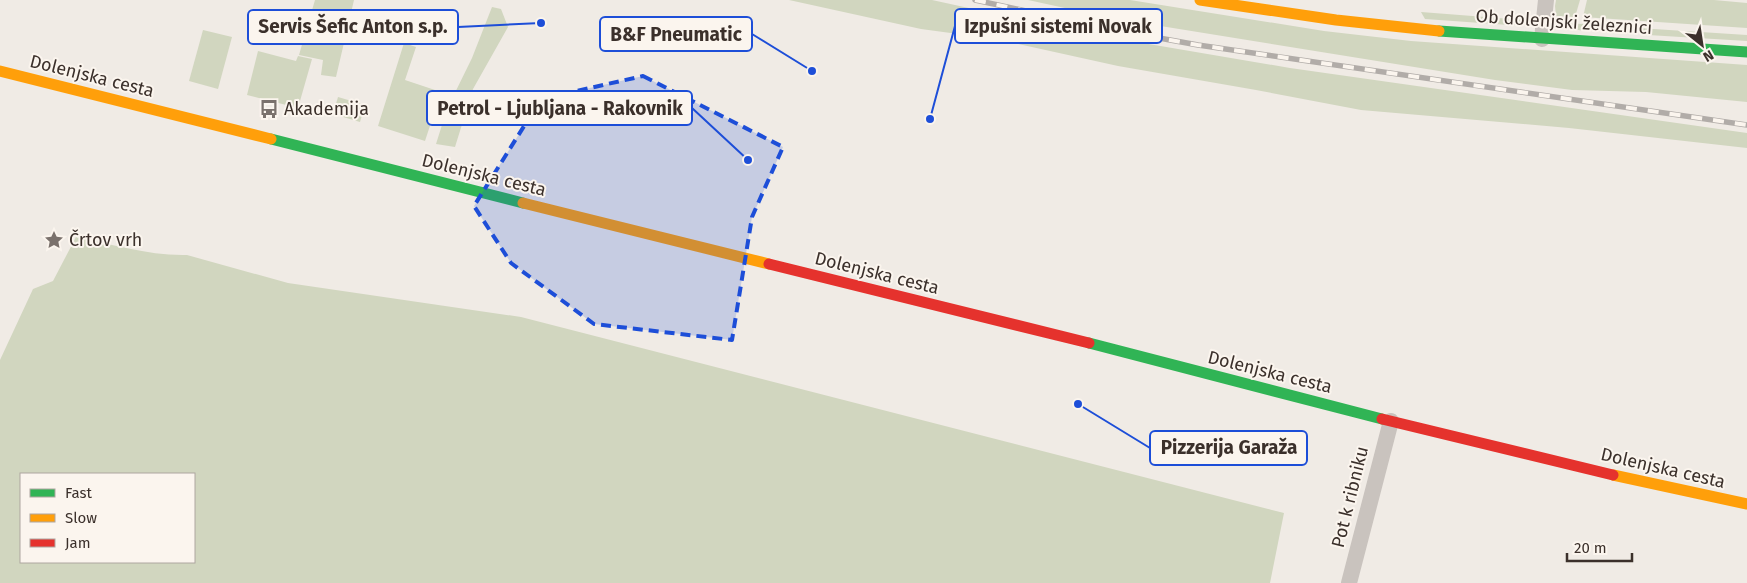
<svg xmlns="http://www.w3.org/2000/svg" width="1747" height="583" font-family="'Fira Sans',sans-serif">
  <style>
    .green { fill: #d1d6bf; fill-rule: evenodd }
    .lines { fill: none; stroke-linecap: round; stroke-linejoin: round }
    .street { stroke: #c9c3be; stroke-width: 16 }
    .fast { stroke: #30b455; stroke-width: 11 }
    .slow { stroke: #ff9f0a; stroke-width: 11 }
    .jam { stroke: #e5322d; stroke-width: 11 }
    .rail-casing { stroke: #b1aca8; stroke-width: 5.5 }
    .rail { stroke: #fbf5ee; stroke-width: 4; stroke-dasharray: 11; stroke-linecap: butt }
    .marked { fill: #1d4ed8; fill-opacity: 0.2; stroke: #1d4ed8; stroke-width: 4; stroke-dasharray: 10 6; stroke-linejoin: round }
    .labels { text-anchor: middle; stroke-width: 4; stroke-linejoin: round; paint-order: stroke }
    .street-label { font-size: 18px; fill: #3b302b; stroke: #fbf5ee }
    .poi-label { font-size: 18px; fill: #3b302b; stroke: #fbf5ee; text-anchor: start }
    .leader { fill: none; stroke: #1d4ed8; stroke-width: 2 }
    .callout-dot { fill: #1d4ed8; stroke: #fbf5ee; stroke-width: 2 }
    .callout { fill: #fbf5ee; stroke: #1d4ed8; stroke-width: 2 }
    .callout-label { font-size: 19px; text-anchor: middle; font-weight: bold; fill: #3b302b }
  </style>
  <rect width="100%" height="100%" fill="#f0ebe5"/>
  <g class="green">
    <path d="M315 0H354L336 77 321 75 323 60 299 55Z"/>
    <path d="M789 0H932L1084 33 1290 68 1747 133V148L1569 128 1361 110 1256 90 1118 66 995 39 921 29Z"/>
    <path d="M1028 0H1130L1324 31 1411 41 1747 65V102L1646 92 1572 90 1495 80 1111 18Z"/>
    <path d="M1556 0H1580L1575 17 1556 16 1555 6Z"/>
    <path d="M1587 0H1714L1747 3V28L1583 17Z"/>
    <path d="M492 7 501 9 508 27 473 89 455 147 436 144 447 109 472 58Z"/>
    <path d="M1421 12 1524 20 1515 25H1509L1425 19Z"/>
    <path d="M1561 23 1607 25C1594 34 1575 32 1561 23Z"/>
    <path d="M1638 28 1747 35V41L1648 35Z"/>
    <path d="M203 30 232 37 218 89 189 81Z"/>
    <path d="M404 43 416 47 405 80 441 92 425 141 378 126Z"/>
    <path d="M258 51 296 61 298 56 312 59 298 108 247 95Z"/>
    <path d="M338 97 365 105 360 122 333 114Z"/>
    <path d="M76 237C112 244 149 256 187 255L288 283 521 317 1284 513 1270 583H0V360L33 289 53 281ZM21 474H194V562H21Z"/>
  </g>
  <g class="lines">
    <g class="street">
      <path d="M1542 39 1546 0"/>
      <path d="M1349 583 1391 421"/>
    </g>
    <g class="fast">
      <path d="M1439 31 1747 52"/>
      <path d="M271 139 523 203"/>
      <path d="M1089 343 1382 419"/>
    </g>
    <g class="slow">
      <path d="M1200 0 1336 20 1439 31"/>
      <path d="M0 71 271 139"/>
      <path d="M523 203 769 264"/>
      <path d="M1613 475 1747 504"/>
    </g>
    <g class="jam">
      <path d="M769 264 1089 343"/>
      <path d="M1382 419 1613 475"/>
    </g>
    <g class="rail-casing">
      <path id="rail" d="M975 0 1109 29 1198 45 1747 125"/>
    </g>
    <use href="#rail" class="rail"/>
  </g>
  <path class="marked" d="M643 76 783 147 752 217 732 340 594 324 511 263 474 206 541 99Z"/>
  <defs>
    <g id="bus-bare" transform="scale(1.5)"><path d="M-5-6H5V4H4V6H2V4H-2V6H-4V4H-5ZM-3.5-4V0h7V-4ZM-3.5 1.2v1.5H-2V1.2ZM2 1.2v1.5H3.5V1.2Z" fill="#7a716c" stroke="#fbf5ee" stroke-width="2.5" paint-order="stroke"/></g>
    <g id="sight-bare" transform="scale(1.5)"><path d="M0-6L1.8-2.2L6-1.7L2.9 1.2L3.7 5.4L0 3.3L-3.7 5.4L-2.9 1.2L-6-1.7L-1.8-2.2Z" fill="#7a716c" stroke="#fbf5ee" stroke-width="2.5" paint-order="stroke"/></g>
  </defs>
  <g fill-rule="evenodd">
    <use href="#bus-bare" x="269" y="109"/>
    <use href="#sight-bare" x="54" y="240"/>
  </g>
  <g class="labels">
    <g class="street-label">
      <text transform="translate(1564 22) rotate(4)" y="6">Ob dolenjski železnici</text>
      <text transform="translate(92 76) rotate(14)" y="6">Dolenjska cesta</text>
      <text transform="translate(484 175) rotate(14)" y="6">Dolenjska cesta</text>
      <text transform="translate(877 273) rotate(14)" y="6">Dolenjska cesta</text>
      <text transform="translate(1270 372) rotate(14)" y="6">Dolenjska cesta</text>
      <text transform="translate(1663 468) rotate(13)" y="6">Dolenjska cesta</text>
      <text transform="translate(1350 497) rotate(-76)" y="6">Pot k ribniku</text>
    </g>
    <g class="poi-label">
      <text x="284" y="115">Akademija</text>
      <text x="69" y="246">Črtov vrh</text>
    </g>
  </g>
  <path class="leader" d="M930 119L955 26M541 23L458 27M812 71L752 34M748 160L692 108M1078 404L1150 448"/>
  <g class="callout-dot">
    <circle cx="930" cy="119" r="5"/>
    <circle cx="541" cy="23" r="5"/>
    <circle cx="812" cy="71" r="5"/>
    <circle cx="748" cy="160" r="5"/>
    <circle cx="1078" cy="404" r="5"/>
  </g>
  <g class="callout">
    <rect x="955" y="9" width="207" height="34" rx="5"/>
    <rect x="248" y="10" width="210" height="34" rx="5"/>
    <rect x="600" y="17" width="152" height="34" rx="5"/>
    <rect x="427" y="91" width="265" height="34" rx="5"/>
    <rect x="1150" y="431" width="157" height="34" rx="5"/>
  </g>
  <g class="callout-label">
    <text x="1058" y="33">Izpušni sistemi Novak</text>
    <text x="353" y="33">Servis Šefic Anton s.p.</text>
    <text x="676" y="41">B&amp;F Pneumatic</text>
    <text x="560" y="115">Petrol - Ljubljana - Rakovnik</text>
    <text x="1229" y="454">Pizzerija Garaža</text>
  </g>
  <rect x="20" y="473" width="175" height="90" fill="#fbf5ee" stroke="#aea6a0"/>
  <rect x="30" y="489" width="25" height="8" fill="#30b455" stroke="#aea6a0"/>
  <text x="65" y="498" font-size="15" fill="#3b302b">Fast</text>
  <rect x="30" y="514" width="25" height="8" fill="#ff9f0a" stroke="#aea6a0"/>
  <text x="65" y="523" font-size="15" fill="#3b302b">Slow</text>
  <rect x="30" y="539" width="25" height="8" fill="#e5322d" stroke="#aea6a0"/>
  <text x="65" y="548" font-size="15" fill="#3b302b">Jam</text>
  <g transform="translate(1702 45) rotate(150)" stroke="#fbf5ee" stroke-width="4" paint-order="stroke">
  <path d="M0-4L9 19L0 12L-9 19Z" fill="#3b302b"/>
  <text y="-8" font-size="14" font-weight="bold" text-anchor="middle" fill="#3b302b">N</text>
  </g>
  <path d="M1567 553v8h65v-8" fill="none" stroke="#3b302b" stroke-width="2.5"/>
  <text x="1574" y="553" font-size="15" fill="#3b302b" stroke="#fbf5ee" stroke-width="4" paint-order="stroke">20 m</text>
</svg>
